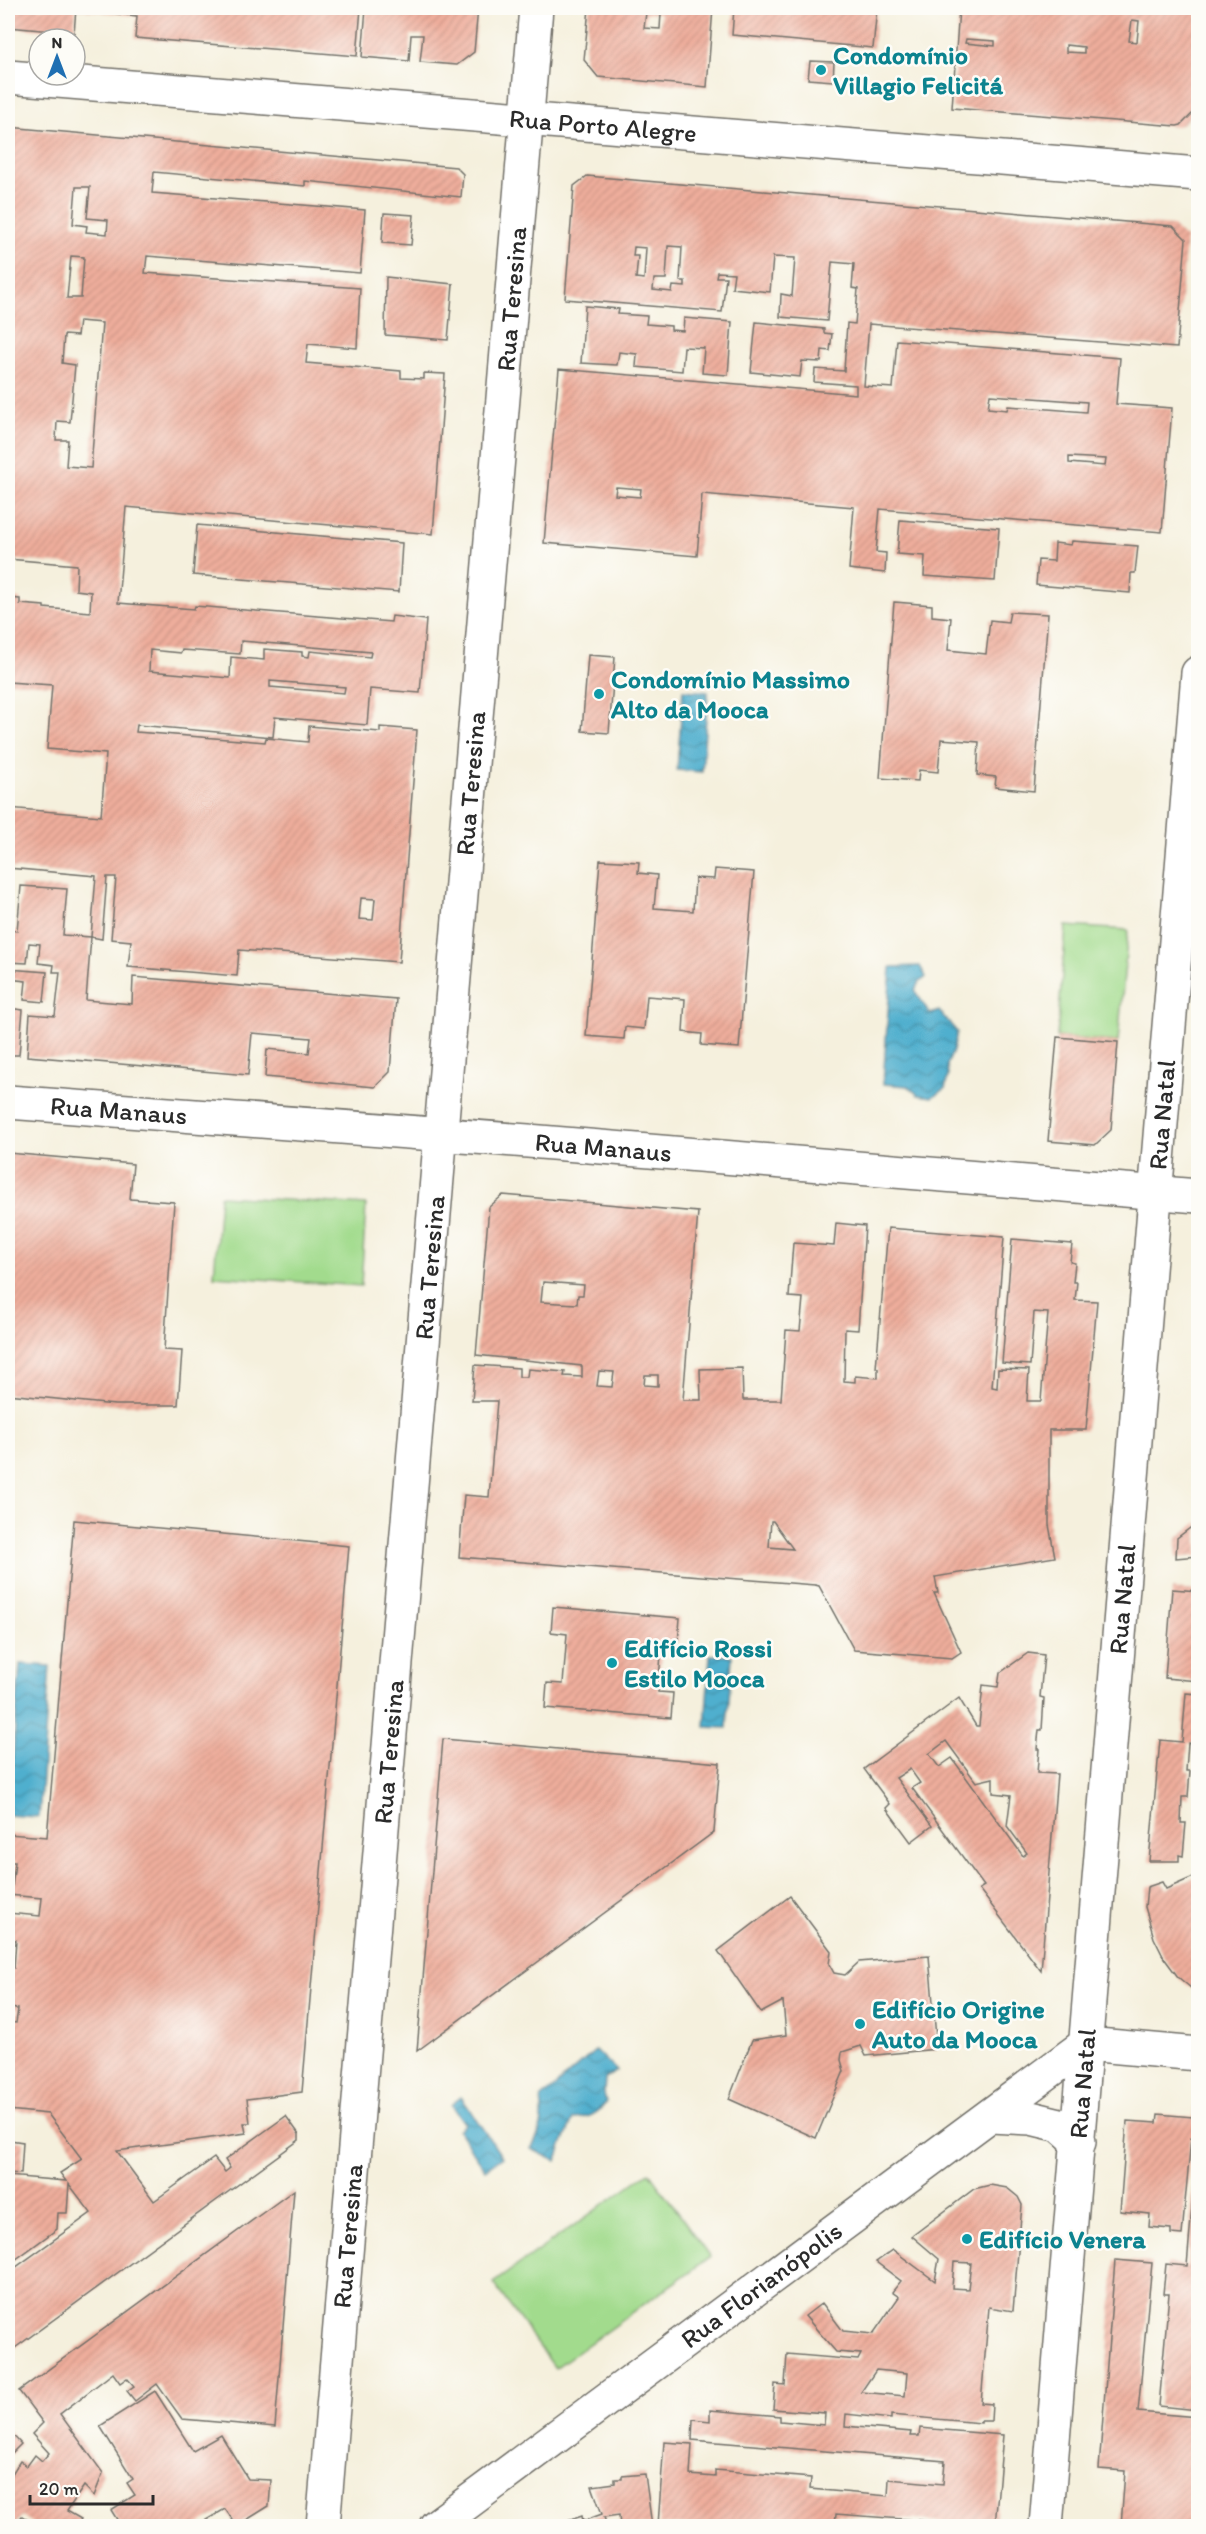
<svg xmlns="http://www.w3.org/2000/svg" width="1206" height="2534" font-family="Itim,sans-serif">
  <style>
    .pitch { fill: #a2db8d; stroke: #66835c; stroke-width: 1.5 }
    .water { fill: url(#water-waves); stroke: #3d6d7c; stroke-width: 1.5 }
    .building { fill: url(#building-hatch); fill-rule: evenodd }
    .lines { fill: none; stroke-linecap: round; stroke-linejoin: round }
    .minor-casing { stroke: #727069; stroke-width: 36 }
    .minor { stroke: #fff; stroke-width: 33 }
    .culture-dot { fill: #0f9aa8; stroke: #fdfcf7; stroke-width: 2 }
    .labels { text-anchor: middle; stroke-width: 5; stroke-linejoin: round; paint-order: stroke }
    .culture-label { font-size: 26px; font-weight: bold; fill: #0d838f; stroke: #fdfcf7; text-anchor: start }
    .street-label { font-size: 26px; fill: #2b2b2b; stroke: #fdfcf7 }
  </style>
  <defs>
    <pattern id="water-waves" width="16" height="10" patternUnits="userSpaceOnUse" patternTransform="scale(1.5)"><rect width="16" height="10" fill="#4fafce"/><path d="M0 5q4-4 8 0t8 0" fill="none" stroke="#428fa7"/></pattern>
    <pattern id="building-hatch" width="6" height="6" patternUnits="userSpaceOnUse" patternTransform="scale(1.5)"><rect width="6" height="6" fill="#eead9b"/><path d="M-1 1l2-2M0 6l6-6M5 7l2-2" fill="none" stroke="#cc9586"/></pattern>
  </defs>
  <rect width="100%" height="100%" fill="#fdfcf7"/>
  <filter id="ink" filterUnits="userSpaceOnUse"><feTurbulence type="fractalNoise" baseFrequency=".0167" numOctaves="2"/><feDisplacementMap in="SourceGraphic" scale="12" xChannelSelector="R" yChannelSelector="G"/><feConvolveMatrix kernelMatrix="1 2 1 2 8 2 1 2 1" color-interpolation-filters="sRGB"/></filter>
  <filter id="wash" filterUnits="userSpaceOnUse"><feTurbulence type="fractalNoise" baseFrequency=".008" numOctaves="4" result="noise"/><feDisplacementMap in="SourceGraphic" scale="24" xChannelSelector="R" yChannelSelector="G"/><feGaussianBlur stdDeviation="1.35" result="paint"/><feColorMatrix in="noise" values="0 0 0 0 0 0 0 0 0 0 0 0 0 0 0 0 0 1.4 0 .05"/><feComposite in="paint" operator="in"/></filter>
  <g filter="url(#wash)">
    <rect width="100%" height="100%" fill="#f5f0dd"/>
    <g class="pitch">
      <path d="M1066 926 1128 930 1118 1042 1057 1037Z"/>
      <path d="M220 1196 366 1205 361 1286 214 1276Z"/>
      <path d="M649 2172 710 2257 555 2368 493 2283Z"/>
    </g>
    <g class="water">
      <path d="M683 690 708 692 702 772 677 770Z"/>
      <path d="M920 966 926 977 918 984 915 991 930 1014 939 1011 957 1032 953 1051 947 1065 948 1076 945 1089 932 1097 918 1095 908 1086 883 1084 891 967Z"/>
      <path d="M710 1655 732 1656 727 1728 705 1727Z"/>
      <path d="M20 1664 50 1666 39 1817 8 1815V1790H10Z"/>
      <path d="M596 2050 617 2071 605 2078 604 2093 606 2102C598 2115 587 2118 573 2119L556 2161 531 2149C542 2131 544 2119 541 2099Z"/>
      <path d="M461 2097 502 2157 485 2169 458 2130 465 2124 451 2105Z"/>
    </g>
    <g id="blocks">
      <g class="building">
        <path d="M8 8H361L357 56 135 38 137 16 76 9 74 33 8 27Z"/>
        <path d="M366 8H478L474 52 457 65 420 62 423 35H411L409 61 362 57Z"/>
        <path d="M589 8H713L707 87 598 77 584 60ZM646 13H661L660 29 644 28Z"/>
        <path d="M734 8H877L873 48 732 35Z"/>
        <path d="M959 8H1198L1196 110 1181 125 1177 126 952 108ZM1132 20 1139 21 1137 42 1129 41ZM966 39 995 41V46L965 43ZM1066 45 1084 47V53L1066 52Z"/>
        <path d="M810 61 834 62 833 81 808 79Z"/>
        <path d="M8 127 456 167 463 174 461 197 305 181V186L154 172 152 193 365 210 360 273 147 256 145 273 360 288 357 348 308 344 306 363 401 371V378L424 379V373L445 374 433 534 126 507 118 603 194 609 195 606 391 622 392 616 426 620 420 693 370 689 367 725 275 717 273 737 137 725 136 732 265 742 266 738 308 742 309 726 380 732V727L417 730 399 962 239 950 237 976 128 967 131 941 111 939 116 877H107L102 939 91 937 96 876 8 868V808L101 816 106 754 47 749 52 685 8 682V598L20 599V604L44 606V608L90 612 91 592 76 590 77 565 8 559ZM76 187H90L87 218 108 220 107 234 86 232 87 226 73 224ZM71 256 84 257 81 298H67ZM79 321 102 323 91 468 66 466 68 440H56L57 421 70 422 75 365 62 363 64 335 77 336ZM241 641 371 652 370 657 310 651 309 657 302 656V652L264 649V660L231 657 230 678 149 671 150 650 181 653 182 650 240 654ZM270 681 345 687 344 693 270 687ZM361 898 375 899 373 920 359 919Z"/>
        <path d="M587 176 1173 226 1186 239 1177 348 869 324 864 386 893 388 897 340 1120 358 1116 404 1172 408 1162 532 880 509 876 552 886 553 885 573 849 569 854 507 702 494 697 556 544 543 559 369 856 394V385L814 382 815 369 844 371 847 323 855 324 858 289 852 288 854 264 832 262 827 321 780 317 781 294 792 296 795 258 773 257 770 292 732 288 734 273 717 272 716 277H726L722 312 565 299 574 186ZM668 246 682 247 680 281H685V287L673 286 672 292 653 290 654 279H666ZM634 247 646 248 644 279 636 278 638 256H633ZM990 395 1087 402 1086 412 1008 406 1007 410 988 408ZM1069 457 1106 459 1105 466 1069 463ZM616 487 641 489 640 497 615 495Z"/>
        <path d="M384 213 414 215 411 245 382 243Z"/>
        <path d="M386 277 453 284 448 340 385 335Z"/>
        <path d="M585 306 619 309 618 314 647 316 646 324 671 326V330L683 331 684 318 732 322 728 375 702 373 704 348 684 347 682 371 636 367 637 354 619 352 617 365 581 363Z"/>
        <path d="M756 322 824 329V333L832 334 830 351 822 350 821 362 802 361 800 377 751 372Z"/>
        <path d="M900 520 999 528 995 581 924 576 925 556 897 554Z"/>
        <path d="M197 525 402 543 399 592 193 575Z"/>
        <path d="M1072 541 1138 546 1135 573H1131L1130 593 1036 585 1038 560 1054 561 1055 543 1071 545Z"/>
        <path d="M894 602 932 605V616L951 618 948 650 986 654 990 620 1008 622 1010 612 1048 614 1034 791 995 787 996 777 977 775 979 742 941 739 938 772 919 770 918 781 880 778Z"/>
        <path d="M588 655 615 657 609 733 582 731Z"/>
        <path d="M600 860 639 862 638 873 657 875 654 908 693 911 695 878 714 879 715 869 754 872 739 1048 701 1045 702 1034 683 1032 685 999 647 996 644 1029 625 1027 624 1039 586 1036Z"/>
        <path d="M21 886 67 889 63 935 91 937 86 1000 132 1004 133 977 396 999 390 1072 375 1087 265 1077 267 1049 309 1053 311 1038 252 1033 248 1075 27 1056 30 1014 55 1016 60 972H53L54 965 38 963 40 944 29 943 27 963 8 962V930L17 931Z"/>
        <path d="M8 969 47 972 44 1002 24 1000 26 981 8 979Z"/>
        <path d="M8 1008 23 1010 19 1055H8Z"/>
        <path d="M1057 1037 1118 1042 1111 1130 1095 1145 1048 1141Z"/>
        <path d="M8 1153 133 1164 130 1199 174 1202 164 1350 182 1351 178 1405H115L8 1394Z"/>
        <path d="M503 1195 698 1212 683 1400H701L700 1369 742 1368 743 1400H781L786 1330 800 1331 803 1298 789 1297 793 1243 834 1246 836 1223 865 1226 858 1330 845 1329 844 1381 855 1382V1376L878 1378V1368H876L888 1228 1004 1237 992 1387 997 1388 998 1369 1029 1370 1027 1401H1041L1048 1313 1034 1312 1030 1365 1002 1363 1012 1239 1072 1244 1070 1262 1075 1263 1073 1282H1077L1075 1300 1097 1301 1086 1430H1049V1525L1055 1557 935 1577 938 1593H934L961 1652 952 1658 854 1650 819 1586 815 1585 459 1557 464 1495 489 1497 497 1401H472L475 1365 519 1368V1377H527L528 1369 565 1372 564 1376 582 1377V1366L476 1355 489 1207ZM543 1282 584 1285 583 1295H578L577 1304 541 1302ZM599 1371 614 1372 612 1387 597 1386ZM645 1375H658V1386L644 1385ZM771 1521H773L793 1549 769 1547Z"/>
        <path d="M74 1520 349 1546 302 2092 247 2099 250 2123H244L246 2133 117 2151 154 2201 214 2158 225 2172 230 2168 225 2160 286 2116 299 2134V2140L8 2353V2273L91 2213 69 2184 67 2213H58L57 2229 8 2265V2176L66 2181 60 2173 82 2159 48 2114 8 2110V2022L16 2023 18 2009 8 2008V1968H14L16 1940 8 1939V1913L40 1916 42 1898 8 1895V1887L12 1888 15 1862H8V1834L47 1837Z"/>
        <path d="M1198 1522V1556L1176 1558 1177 1538Z"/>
        <path d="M1172 1589 1198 1591V1681L1165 1678Z"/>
        <path d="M553 1607 680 1618 678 1643 662 1642 658 1692 673 1693 671 1718 545 1708 547 1683 563 1684 567 1634 551 1632Z"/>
        <path d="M1028 1653 1044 1655 1040 1697 1044 1698 1042 1730H1039L1037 1749H1039L1037 1773 1057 1774 1041 1971 979 1889 984 1886 912 1788 920 1783 910 1769 896 1778 932 1826 911 1842 886 1808 890 1804 864 1769 959 1698 976 1726H979L983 1685 998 1687 1000 1673ZM946 1741 976 1782 993 1778V1793L1011 1795 1007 1826 1027 1853 1023 1856 952 1758 939 1767 929 1754Z"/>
        <path d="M1186 1693 1198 1694V1744L1188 1743 1186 1771H1190L1188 1797H1182L1181 1823H1186L1183 1856 1179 1855V1861H1149L1160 1740 1182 1742Z"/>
        <path d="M443 1739 720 1763 714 1832 417 2051Z"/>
        <path d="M1198 1875V1994L1178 1977 1164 1958 1154 1938 1145 1907 1147 1887 1162 1882 1166 1889Z"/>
        <path d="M790 1896 831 1951 829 1964 834 1973 845 1975 859 1962 929 1956 937 2049 866 2056 861 2046 842 2052 841 2060 844 2071 816 2138 729 2099 752 2040 786 2035 783 2001 761 2013 718 1951Z"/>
        <path d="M1194 2107H1198V2139L1191 2138 1182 2235 1171 2234V2229L1149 2227 1150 2214 1120 2211 1127 2121 1157 2123 1158 2114 1193 2117Z"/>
        <path d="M10 2140 23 2142 21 2174 8 2173Z"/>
        <path d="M1196 2158H1198V2410L1159 2406 1169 2294H1163L1166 2264 1187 2266Z"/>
        <path d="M990 2185 1007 2188 1018 2197 1022 2205 1013 2311 989 2307 981 2403 992 2404 991 2421H981V2423L891 2415V2419L846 2414 845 2426 911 2432 910 2436H919L920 2428 1003 2435 995 2526 836 2514 835 2526 658 2525 664 2442 692 2444 690 2475 715 2477V2470L811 2478 810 2489 888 2496 889 2479 943 2484 945 2461 692 2440 693 2419 710 2421V2410L780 2416V2421L824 2425 825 2413 773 2409 775 2384 785 2385 787 2354 858 2360 861 2354 836 2352 805 2316 822 2303 843 2331 873 2334 899 2297 892 2292 901 2281 876 2262 893 2250 935 2281 939 2259 912 2236 974 2189ZM954 2262 971 2263 968 2289 952 2288ZM876 2370 907 2373 905 2396 861 2392Z"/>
        <path d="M294 2190 275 2427 182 2419 157 2384 135 2401 127 2391 134 2386 127 2378 120 2383 113 2373 60 2414 103 2473 94 2496 84 2486 67 2511 81 2519 76 2526H37L22 2516 14 2526H8V2480L20 2461 27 2466 35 2455 42 2461 49 2453 32 2434 43 2423 19 2391Z"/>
        <path d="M1115 2260 1152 2263 1138 2412 1198 2417V2526H1121L1125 2471 1099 2469Z"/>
        <path d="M155 2391 193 2451 221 2435 248 2479 271 2480 269 2506 237 2526 225 2509 196 2526H121L111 2510 135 2495 127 2483 133 2479 100 2426Z"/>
        <path d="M8 2430 21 2444 8 2457Z"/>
        <path d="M645 2474 652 2526H620L619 2515 604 2517 607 2526H553L582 2516 583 2521 602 2514 592 2486 615 2483V2479H622V2476Z"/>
      </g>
    </g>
  </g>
  <g filter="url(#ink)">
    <use href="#blocks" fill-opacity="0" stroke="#727069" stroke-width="1.5"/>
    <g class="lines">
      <g class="minor-casing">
        <g id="minor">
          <path id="s1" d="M8 77 1198 174"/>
          <path id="s2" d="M8 1102 528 1141 1198 1196"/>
          <path d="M990 2116 1031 2118 1060 2125 1079 2142"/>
          <path id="s3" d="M323 2526 536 8"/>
          <path id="s4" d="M436 2526 1086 2044 1198 2054"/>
          <path id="s5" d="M1046 2526 1198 673"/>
        </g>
      </g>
      <use href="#minor" class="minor"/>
    </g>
  </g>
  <g class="culture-dot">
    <circle cx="821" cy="70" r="6"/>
    <circle cx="599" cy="694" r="6"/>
    <circle cx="612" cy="1663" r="6"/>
    <circle cx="860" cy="2024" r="6"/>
    <circle cx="967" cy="2239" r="6"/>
  </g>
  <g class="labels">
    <g class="culture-label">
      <text x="833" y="64">Condomínio<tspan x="833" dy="30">Villagio Felicitá</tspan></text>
      <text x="611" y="688">Condomínio Massimo<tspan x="611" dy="30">Alto da Mooca</tspan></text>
      <text x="624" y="1657">Edifício Rossi<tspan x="624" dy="30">Estilo Mooca</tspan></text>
      <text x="872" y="2018">Edifício Origine<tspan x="872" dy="30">Auto da Mooca</tspan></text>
      <text x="979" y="2248">Edifício Venera</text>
    </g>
    <g class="street-label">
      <text dy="9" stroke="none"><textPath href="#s1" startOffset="597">Rua Porto Alegre</textPath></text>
      <text dy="9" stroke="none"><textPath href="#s3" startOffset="2235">Rua Teresina</textPath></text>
      <text dy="9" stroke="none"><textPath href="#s3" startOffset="1749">Rua Teresina</textPath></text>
      <text dy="9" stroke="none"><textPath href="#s2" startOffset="111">Rua Manaus</textPath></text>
      <text dy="9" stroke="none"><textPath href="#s5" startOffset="1416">Rua Natal</textPath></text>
      <text dy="9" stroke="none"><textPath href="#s2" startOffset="597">Rua Manaus</textPath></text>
      <text dy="9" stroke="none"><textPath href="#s3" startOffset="1263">Rua Teresina</textPath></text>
      <text dy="9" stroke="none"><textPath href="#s5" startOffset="930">Rua Natal</textPath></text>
      <text dy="9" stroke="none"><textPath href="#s3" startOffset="777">Rua Teresina</textPath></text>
      <text dy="9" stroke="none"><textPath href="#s5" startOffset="444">Rua Natal</textPath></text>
      <text dy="9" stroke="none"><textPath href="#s3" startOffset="291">Rua Teresina</textPath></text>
      <text dy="9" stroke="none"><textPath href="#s4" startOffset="405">Rua Florianópolis</textPath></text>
    </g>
  </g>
  <rect width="1206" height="2534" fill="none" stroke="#fdfcf7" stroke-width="30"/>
  <g transform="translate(57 57)"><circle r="28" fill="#fdfcf7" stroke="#a9a8a5" stroke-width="1.5"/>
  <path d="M0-4.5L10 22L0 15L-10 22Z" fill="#1f6fb2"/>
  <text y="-9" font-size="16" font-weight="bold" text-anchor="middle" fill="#2b2b2b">N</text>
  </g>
  <path d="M30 2495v9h123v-9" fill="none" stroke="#2b2b2b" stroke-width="3"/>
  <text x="39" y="2495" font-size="18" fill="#2b2b2b" stroke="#fdfcf7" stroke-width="4.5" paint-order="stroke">20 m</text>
</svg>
